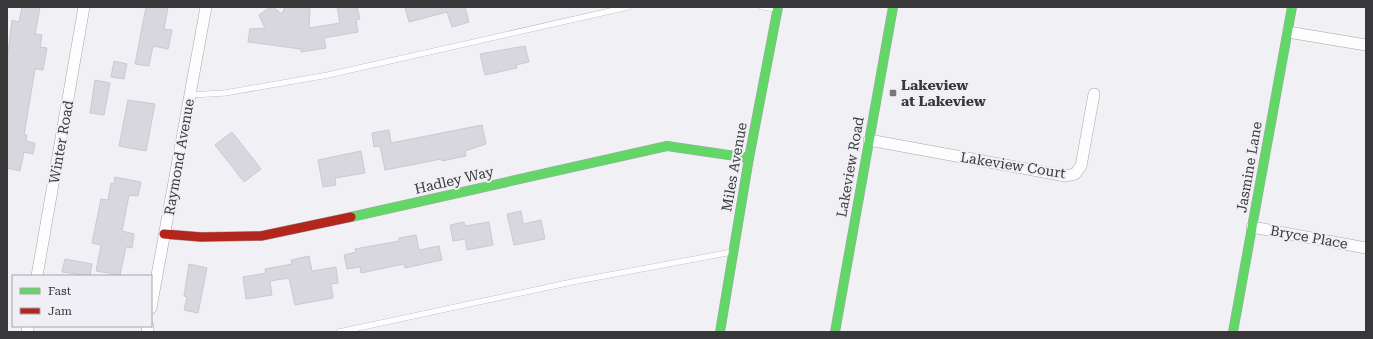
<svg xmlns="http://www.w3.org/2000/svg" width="1373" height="339" font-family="'Roboto Serif',serif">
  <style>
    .building { fill: #d8d7e0; stroke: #cacacc }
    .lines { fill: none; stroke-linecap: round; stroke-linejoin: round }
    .lane-casing { stroke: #a6a6a8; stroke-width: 6 }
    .street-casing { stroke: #a6a6a8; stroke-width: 12 }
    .fast-casing { stroke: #a6a6a8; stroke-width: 10 }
    .jam-casing { stroke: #a6a6a8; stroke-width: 10 }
    .lane { stroke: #fdfdfd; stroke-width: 5.5 }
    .street { stroke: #fdfdfd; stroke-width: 11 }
    .fast { stroke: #63d668; stroke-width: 9 }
    .jam { stroke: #b3261e; stroke-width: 9 }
    .poi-dot { fill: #79787b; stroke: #f0eff5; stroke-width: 1.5 }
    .labels { text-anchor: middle; stroke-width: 4; stroke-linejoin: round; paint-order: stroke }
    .poi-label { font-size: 14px; font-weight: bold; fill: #38383a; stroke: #f0eff5; text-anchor: start }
    .street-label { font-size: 14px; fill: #38383a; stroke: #f0eff5 }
  </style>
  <rect width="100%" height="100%" fill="#f1f0f4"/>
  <g class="building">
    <path d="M22 7H40L35 34 42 35 40 47 47 48 43 70 35 69 24 135H27L26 141 35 143 33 154 24 152 20 171 7 168V61L12 20 19 22Z"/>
    <path d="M146 7H168L164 29 172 30 168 49 153 46 149 66 135 64Z"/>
    <path d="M270 7H273L282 14 285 7H310L309 28 340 23 337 7H357L360 19 356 20 358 32 324 38 326 48 301 52V49L248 42 250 29 265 28 259 15Z"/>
    <path d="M405 7H465L469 22 452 27 447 12 409 22Z"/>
    <path d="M525 46 529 62 516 65 517 68 485 75 480 54Z"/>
    <path d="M114 61 127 64 124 79 111 77Z"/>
    <path d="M95 80 110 83 104 115 90 113Z"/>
    <path d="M128 100 155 104 146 151 119 146Z"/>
    <path d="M482 125 486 144 465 151 466 156 442 161 441 159 385 170 380 146 374 147 372 133 389 130 391 143Z"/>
    <path d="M232 132 261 169 244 182 215 145Z"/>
    <path d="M361 151 365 173 335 178 336 185 323 187 318 160Z"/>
    <path d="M115 177 141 182 138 196 129 195 122 231 134 234 132 248 126 247 120 275 96 271 101 245 92 243 101 199 108 200 111 183 114 184Z"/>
    <path d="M521 211 523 224 541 220 545 239 514 245 507 214Z"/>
    <path d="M464 222 465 226 489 222 493 245 467 250 465 239 453 241 450 225Z"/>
    <path d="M416 235 419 250 439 246 442 260 405 268 404 264 361 273 360 267 347 269 344 255 356 252 355 249 399 241V238Z"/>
    <path d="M309 256 312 271 336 267 338 283 331 284 333 298 295 305 289 278 270 281 272 295 246 299 243 277 266 273 265 269 292 264 291 260Z"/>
    <path d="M65 259 92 264 90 276 62 272Z"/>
    <path d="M189 264 207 268 198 313 184 310 187 297 184 296Z"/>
  </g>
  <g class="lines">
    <g class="lane-casing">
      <g id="lane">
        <path d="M762 7 777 9"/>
        <path d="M190 95 225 93 328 75 628 7"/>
        <path d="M339 332 572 282 732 252"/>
      </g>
    </g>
    <g class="street-casing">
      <g id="street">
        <path d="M1288 32 1366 45"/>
        <path d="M869 140 1065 176 1075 174 1081 166 1094 94"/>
        <path d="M1252 227 1366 248"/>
        <path d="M37 276 84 7"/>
        <path d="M151 308 206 7"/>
        <path d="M27 332 28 326"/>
        <path d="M147 332 148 326"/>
      </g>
    </g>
    <g class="fast-casing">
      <g id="fast">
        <path d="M351 217 667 146 749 158"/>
        <path d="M720 332 749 158 778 7"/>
        <path d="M835 332 893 7"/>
        <path d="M1233 332 1292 7"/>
      </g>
    </g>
    <g class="jam-casing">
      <path id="jam" d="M164 234 201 237 261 236 351 217"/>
    </g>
    <use href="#lane" class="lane"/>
    <use href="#street" class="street"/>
    <use href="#fast" class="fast"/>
    <use href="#jam" class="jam"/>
  </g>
  <rect class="poi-dot" x="889" y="89" width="8" height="8" rx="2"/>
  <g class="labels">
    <g class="poi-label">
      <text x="901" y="90">Lakeview<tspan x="901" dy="16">at Lakeview</tspan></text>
    </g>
    <g class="street-label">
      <text transform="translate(61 142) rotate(-80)" y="5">Winter Road</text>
      <text transform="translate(179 157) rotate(-80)" y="5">Raymond Avenue</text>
      <text transform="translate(1013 165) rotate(9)" y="5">Lakeview Court</text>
      <text transform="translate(734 167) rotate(-80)" y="5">Miles Avenue</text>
      <text transform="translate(850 167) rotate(-80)" y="5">Lakeview Road</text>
      <text transform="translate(1249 167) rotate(-80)" y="5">Jasmine Lane</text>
      <text transform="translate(454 180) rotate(-13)" y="5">Hadley Way</text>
      <text transform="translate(1309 237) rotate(10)" y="5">Bryce Place</text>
    </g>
  </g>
  <rect width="1373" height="339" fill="none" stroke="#38383a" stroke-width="16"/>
  <rect x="12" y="275" width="140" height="52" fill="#f0eff5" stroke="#a6a6aa"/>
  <rect x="20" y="288" width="20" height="6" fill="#63d668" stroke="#a6a6aa"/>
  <text x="48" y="295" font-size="12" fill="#38383a">Fast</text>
  <rect x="20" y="308" width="20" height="6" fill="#b3261e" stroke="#a6a6aa"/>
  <text x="48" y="315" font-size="12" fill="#38383a">Jam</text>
</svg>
